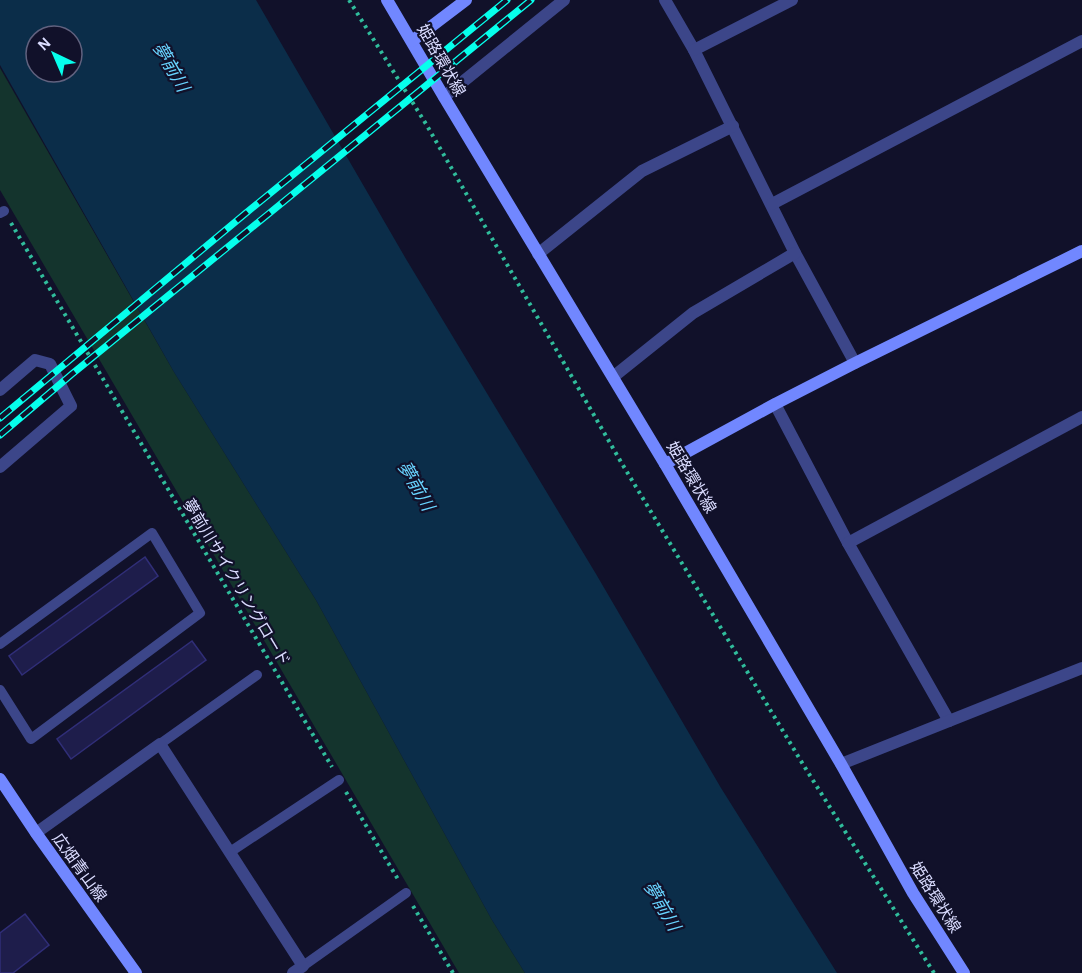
<svg xmlns="http://www.w3.org/2000/svg" width="1082" height="973" font-family="'Alegreya Sans','Noto Sans JP',sans-serif">
  <style>
    .green { fill: #14342d }
    .water { fill: #0b2d49; fill-rule: evenodd }
    .building { fill: #1e1d4b; stroke: #302e78; stroke-width: 1.5 }
    .lines { fill: none; stroke-linecap: round; stroke-linejoin: round }
    .path { stroke: #30bd9c; stroke-width: 4; stroke-dasharray: 3 4.5; stroke-linecap: butt }
    .lane { stroke: #3c4689; stroke-width: 10 }
    .street { stroke: #3c4689; stroke-width: 12 }
    .secondary { stroke: #7187ff; stroke-width: 12 }
    .rail-casing { stroke: #06ffec; stroke-width: 7 }
    .rail { stroke: #11112a; stroke-width: 4.5; stroke-dasharray: 14; stroke-linecap: butt }
    .labels { text-anchor: middle; stroke-width: 4.5; stroke-linejoin: round; paint-order: stroke }
    .street-label { font-size: 16px; fill: #dadcff; stroke: #11112a }
    .water-label { font-size: 18px; font-style: italic; fill: #68d4ff; stroke: #11112a }
  </style>
  <rect width="100%" height="100%" fill="#11112a"/>
  <path class="green" d="M0 68 174 372 316 600 492 920 525 973H459L0 190Z"/>
  <path class="water" d="M0 0H256L406 259 596 574 721 788 837 973H525L492 920 316 600 174 372 0 65ZM36 36H72V72H36Z"/>
  <g class="building">
    <path d="M145 557 158 576 22 675 9 656Z"/>
    <path d="M192 641 206 660 71 759 57 739Z"/>
    <path d="M25 914 49 945 13 973H0V933Z"/>
  </g>
  <g class="lines">
    <g class="path">
      <path d="M349 0 426 124 621 462 804 766 934 973"/>
      <path d="M11 223 332 767"/>
      <path d="M346 792 399 881"/>
      <path d="M413 906 453 973"/>
    </g>
    <g class="lane">
      <path d="M0 213 4 211"/>
      <path d="M0 644 152 533 200 613 31 739 0 690"/>
      <path d="M160 744 257 675"/>
      <path d="M230 852 339 780"/>
      <path d="M303 966 406 893"/>
    </g>
    <g class="street">
      <path d="M665 0 694 50 795 253 855 363"/>
      <path d="M694 50 792 0"/>
      <path d="M444 97 564 0"/>
      <path d="M772 204 1082 41"/>
      <path d="M538 254 642 171 733 126"/>
      <path d="M613 377 693 313 795 253"/>
      <path d="M0 390 35 360 50 364 71 406 0 467"/>
      <path d="M775 404 848 543 949 721"/>
      <path d="M848 543 1082 417"/>
      <path d="M841 764 1082 668"/>
      <path d="M36 833 160 744 303 966 293 973"/>
    </g>
    <g class="secondary">
      <path d="M387 0 444 97 665 464 841 764 913 893 964 973"/>
      <path d="M412 41 466 0"/>
      <path d="M665 464 775 404 855 363 1082 251"/>
      <path d="M0 779 36 833 136 973"/>
    </g>
    <g class="rail-casing">
      <g id="rail">
        <path d="M0 418 246 213 507 0"/>
        <path d="M0 435 72 374 531 0"/>
      </g>
    </g>
    <use href="#rail" class="rail"/>
  </g>
  <g class="labels">
    <g class="street-label">
      <text transform="translate(442 60) rotate(60)" y="6">姫路環状線</text>
      <text transform="translate(692 477) rotate(59)" y="6">姫路環状線</text>
      <text transform="translate(237 582) rotate(59)" y="6">夢前川サイクリングロード</text>
      <text transform="translate(80 867) rotate(54)" y="6">広畑青山線</text>
      <text transform="translate(936 897) rotate(58)" y="6">姫路環状線</text>
    </g>
    <g class="water-label">
      <text transform="translate(171 67) rotate(60)" y="6">夢前川</text>
      <text transform="translate(416 486) rotate(60)" y="6">夢前川</text>
      <text transform="translate(662 906) rotate(60)" y="6">夢前川</text>
    </g>
  </g>
  <g transform="translate(54 54) rotate(316)"><circle r="28" fill="#11112a" stroke="#61627f" stroke-width="1.5"/>
  <path d="M0-4.5L10 22L0 15L-10 22Z" fill="#06ffec"/>
  <text y="-9" font-size="16" font-weight="bold" text-anchor="middle" fill="#dadcff">N</text>
  </g>
</svg>
